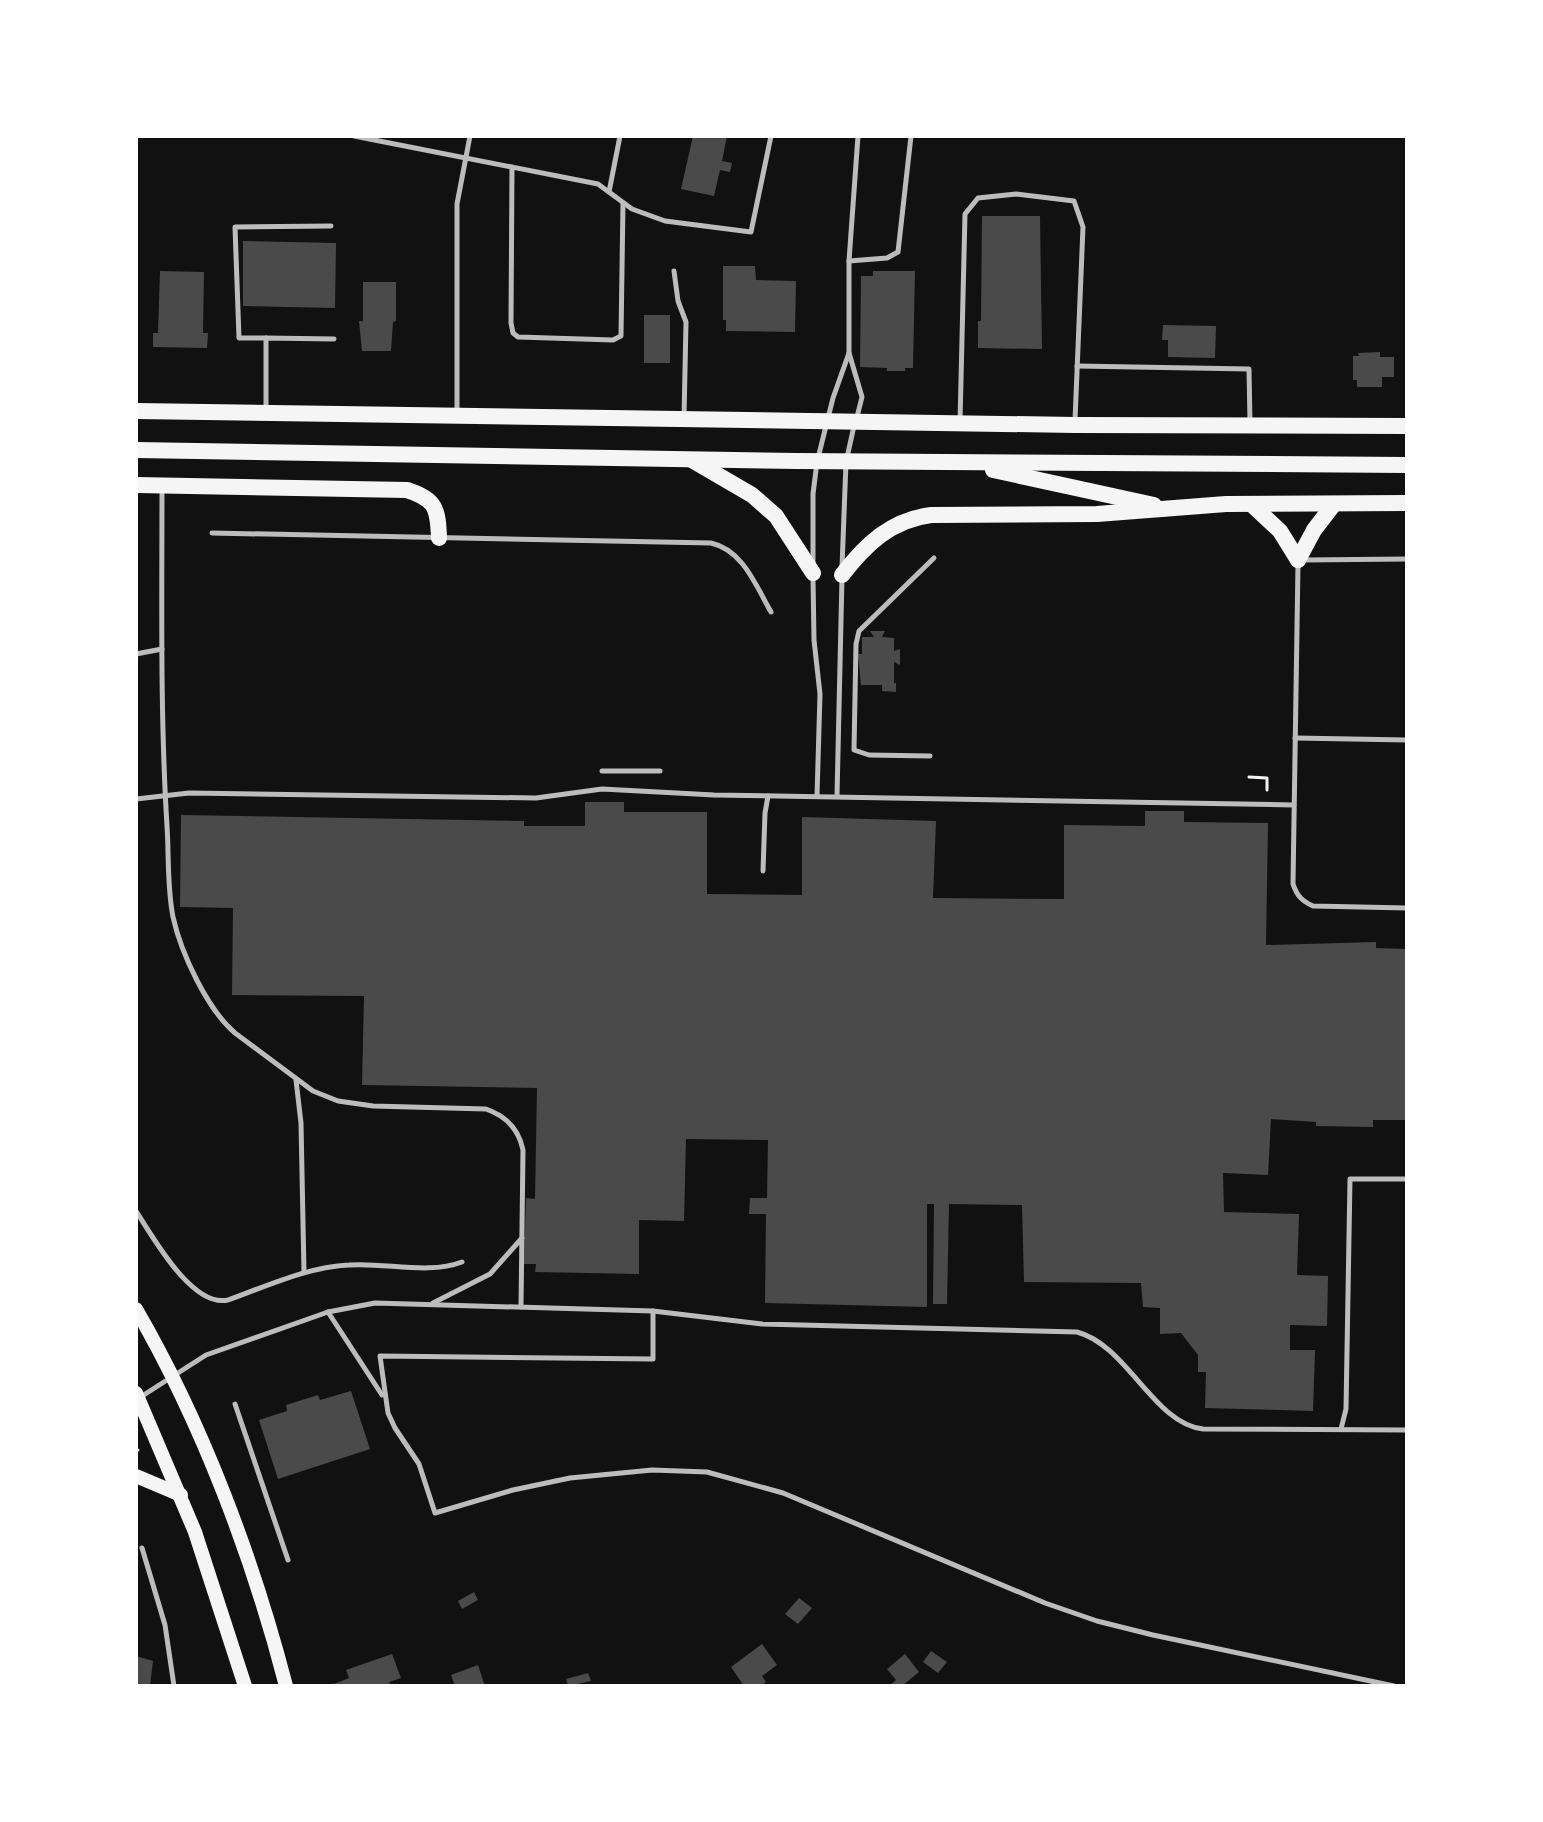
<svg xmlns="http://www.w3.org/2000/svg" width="1543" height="1822" font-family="'Space Grotesk',sans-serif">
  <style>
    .building { fill: #4a4a4a }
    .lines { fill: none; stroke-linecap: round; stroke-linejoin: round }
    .path { stroke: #f5f5f5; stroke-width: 3 }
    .service { stroke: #bcbcbc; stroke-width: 5 }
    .secondary { stroke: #f5f5f5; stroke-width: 14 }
    .primary { stroke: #f5f5f5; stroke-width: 16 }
  </style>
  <rect width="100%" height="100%" fill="#111"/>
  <g class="building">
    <path d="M693 136H727L722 161 732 163 730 172 720 170 714 196 681 189Z"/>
    <path d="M982 216H1040L1042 349 978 348V321H981Z"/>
    <path d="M243 241 336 243 335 308 243 306Z"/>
    <path d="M723 266H755L756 280 796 281 795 332 726 331V320H723Z"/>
    <path d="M160 271 204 272 203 333H208L207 348 153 347V333H158Z"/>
    <path d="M873 271H915L913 368H905V371H887V368L860 367 861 276H873Z"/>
    <path d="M363 282H396V321L393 322 391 351H362L359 321H363Z"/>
    <rect x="644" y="315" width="26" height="48"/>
    <path d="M1163 325 1216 326 1215 358 1168 357V340H1162Z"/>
    <path d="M1380 352V357H1394V377H1382V387H1357V380H1353V356H1359L1358 353Z"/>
    <path d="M870 631H885L882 637 894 638V651L900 649V665L894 662V683H896V692L882 691V685H861L858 654H862V637H874Z"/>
    <path d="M585 802H624V812H707V894L802 895V817L936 821 933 898 1064 899V825L1145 826V811H1184V822L1268 823 1266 945 1376 942V948L1407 949V1120H1373V1127L1316 1126V1122L1271 1119 1268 1175 1223 1173 1224 1212 1299 1214 1297 1275 1328 1276 1327 1326 1290 1325V1350H1315L1313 1411 1205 1408 1206 1372H1198V1355L1181 1333 1160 1334V1308L1143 1307 1141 1283 1024 1282 1022 1205 949 1204 947 1304H933L934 1204H927V1307L765 1303 766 1214H749L750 1198H767L768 1140 686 1139 684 1221 639 1220V1274L535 1272 536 1264H524L526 1198 535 1199 537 1088 362 1085 364 996 232 995 233 908 180 907 181 815 524 821V826H585Z"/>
    <path d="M351 1391 370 1449 278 1479 259 1420 287 1411 286 1405 318 1395 320 1400Z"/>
    <path d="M474 1592 478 1600 462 1609 458 1601Z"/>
    <path d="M799 1598 812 1608 798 1624 785 1614Z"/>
    <path d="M762 1644 777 1665 762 1676 766 1682 760 1686H744L731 1667Z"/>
    <path d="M931 1651 947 1662 938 1673 923 1662Z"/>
    <path d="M392 1654 401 1678 389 1682 391 1686H335L334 1684 349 1678 346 1670Z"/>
    <path d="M905 1654 919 1672 902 1686H889L896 1680 887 1669Z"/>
    <path d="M136 1656 153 1661 150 1686H136Z"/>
    <path d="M478 1665 485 1686H455L451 1675Z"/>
    <path d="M588 1673 591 1681 568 1686 566 1679Z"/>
  </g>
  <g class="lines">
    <g class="path">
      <path d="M1249 777 1267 778V790"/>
      <path d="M136 1450H138"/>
    </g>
    <g class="service">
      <path d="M354 136 598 184 632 209 665 221 751 232 771 136"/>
      <path d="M512 167 511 323 513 333 518 337 613 340 621 336 623 203"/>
      <path d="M609 192 620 136"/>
      <path d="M849 261 887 258 898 252 911 136"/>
      <path d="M674 271 678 301 686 322 684 418"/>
      <path d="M266 338H239L235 227 331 226"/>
      <path d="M849 353 862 397 857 417"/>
      <path d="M1077 366 1249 369 1250 423"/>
      <path d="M266 412V338L334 339"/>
      <path d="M457 414V204L470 136"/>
      <path d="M960 422 965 214 978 198 1016 194 1074 201 1083 227 1075 420"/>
      <path d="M162 487C162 600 160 713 167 826 169 856 167 887 173 917 181 953 207 1009 235 1033L313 1091 338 1101 373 1106 486 1109C506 1116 519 1130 523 1150L521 1307"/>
      <path d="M212 533 711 543C743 550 756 586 771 612"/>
      <path d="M1304 560 1407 559"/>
      <path d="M813 564V494L817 462 833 398 849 353V261L858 136"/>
      <path d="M1298 564 1293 884C1297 896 1302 901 1313 906L1407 908"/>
      <path d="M842 567 846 462 854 426"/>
      <path d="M813 578 814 640 820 694 817 796"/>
      <path d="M136 654 162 649"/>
      <path d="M1295 738 1407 740"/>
      <path d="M930 756 869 755 854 750 856 644 859 631 934 558"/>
      <path d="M602 771H660"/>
      <path d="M837 796 842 577"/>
      <path d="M136 799 189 793 536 798 602 789 714 795 1294 805"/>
      <path d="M763 871 765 813 768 796"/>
      <path d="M296 1080 301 1123 304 1272"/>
      <path d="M136 1211C153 1237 192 1308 228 1300 267 1286 307 1267 349 1265 385 1262 428 1275 462 1262"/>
      <path d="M433 1303 490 1274 522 1238"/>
      <path d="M653 1311V1359L380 1356 388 1413 395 1428 419 1464 435 1513 513 1490 570 1478 652 1470 707 1472 783 1493 1045 1603 1097 1621 1153 1635 1394 1686"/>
      <path d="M328 1312 382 1395"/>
      <path d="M139 1398 206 1355 328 1312 375 1303 653 1311 762 1324 1077 1332C1127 1345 1154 1424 1203 1429L1407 1430"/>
      <path d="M235 1404 288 1560"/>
      <path d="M1341 1429 1346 1409 1350 1179H1407"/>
      <path d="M142 1548 165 1625 174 1686"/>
    </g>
    <g class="secondary">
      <path d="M136 1309C202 1423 253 1558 286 1686"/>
      <path d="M136 1393 195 1532 245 1686"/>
      <path d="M136 1476 181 1495"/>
    </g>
    <g class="primary">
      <path d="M136 411 1075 425 1407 426"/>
      <path d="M136 450 797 461 1407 465"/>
      <path d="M692 460 752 495 776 516 813 573"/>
      <path d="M993 470 1154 505"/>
      <path d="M136 485 407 490C436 499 438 509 439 538"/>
      <path d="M1251 504 1280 531 1298 560"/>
      <path d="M1298 560 1314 530 1334 504"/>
      <path d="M842 575C866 544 891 520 931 515L1097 514 1226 504 1407 503"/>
    </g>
  </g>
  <rect width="1543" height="1822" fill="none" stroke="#ffffff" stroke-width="276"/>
</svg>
